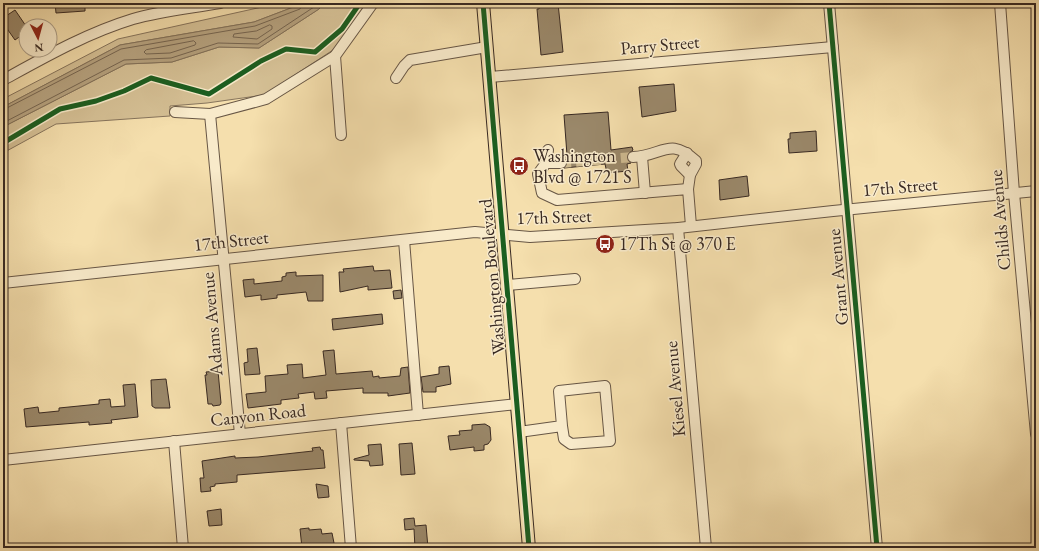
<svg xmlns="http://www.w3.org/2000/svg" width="1039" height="551" font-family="'EB Garamond',serif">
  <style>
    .green { fill: #d5c095; stroke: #86745c }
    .water { fill: #b5a17e; stroke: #837159 }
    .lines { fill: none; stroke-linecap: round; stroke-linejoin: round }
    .shore { stroke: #766550; stroke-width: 1 }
    .building { fill: #9a886a; stroke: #382922 }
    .minor-tunnel { stroke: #cfbb91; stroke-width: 10; stroke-dasharray: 10 5; stroke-linecap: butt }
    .minor-casing { stroke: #675645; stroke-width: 12 }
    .major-casing { stroke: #382922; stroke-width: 14 }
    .minor { stroke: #f8eaca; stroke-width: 10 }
    .major { stroke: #f5dfad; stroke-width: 12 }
    .cycleway-casing { stroke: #f8eaca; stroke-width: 8 }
    .cycleway { stroke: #1b5e20; stroke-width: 5 }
    .labels { text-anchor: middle; stroke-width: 3; stroke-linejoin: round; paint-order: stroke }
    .street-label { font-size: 18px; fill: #382922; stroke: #f8eaca }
    .poi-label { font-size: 18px; fill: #382922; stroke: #f8eaca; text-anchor: start }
  </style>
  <rect width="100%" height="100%" fill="#f5dfad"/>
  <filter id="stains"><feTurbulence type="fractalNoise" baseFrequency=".005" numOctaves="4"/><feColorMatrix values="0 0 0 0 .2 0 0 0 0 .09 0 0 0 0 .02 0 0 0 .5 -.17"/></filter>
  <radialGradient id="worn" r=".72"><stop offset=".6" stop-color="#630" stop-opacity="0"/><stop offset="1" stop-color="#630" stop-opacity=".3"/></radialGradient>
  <g class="green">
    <path d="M280 3H304L254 22 120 45 3 107V99L118 39Z"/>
    <path d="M325 3H368L333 50 264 95 207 103 170 106V116L56 124 3 153V127L126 64 172 62 219 47 259 48 319 9Z"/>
  </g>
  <path class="water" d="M304 3H325L319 9 259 48 219 47 172 62 126 64 3 127V107L120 45 254 22Z"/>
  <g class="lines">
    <g class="shore">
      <path d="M270 25 272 26V29L257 39 233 37 234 34 256 31Z"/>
      <path d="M194 41 196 43 195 45 170 53 146 54 144 52 146 50Z"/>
      <path d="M3 110 121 49 255 26 300 9 303 3"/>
      <path d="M3 123 124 60 171 58 218 43 258 44 320 3"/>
    </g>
  </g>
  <g class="building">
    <path d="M55 3H85V11L56 13Z"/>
    <path d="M539 3H558L563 52 541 55 537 9H539Z"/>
    <path d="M15 10 26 26V32L15 40 3 23V18Z"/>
    <path d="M674 84 676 111 642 117 639 87Z"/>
    <path d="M608 112 611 150 632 147 633 150 627 155 628 161 631 163 627 164 628 171 607 173 605 164 564 168 567 166V160L560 156 567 155 564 115Z"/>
    <path d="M816 131 817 151 789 153 788 139H790V133Z"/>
    <path d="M747 176 749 196 720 200 719 180Z"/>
    <path d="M373 266 374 271 390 270 392 288 368 290V286L340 292 339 272H344L343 269Z"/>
    <path d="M296 272V276L323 275V301H308L306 292 277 295V298L261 300V295L245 297 243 280 254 279V284L282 281V277L286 276V273Z"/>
    <path d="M401 290 402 298 394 299 393 291Z"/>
    <path d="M382 314 383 324 333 330 332 319Z"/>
    <path d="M257 348 260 374 245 375 244 363 248 362 247 349Z"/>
    <path d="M334 350 336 374 372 371 373 377 379 376V378L400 376 401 368 408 367 410 393 388 396V393H363V388L326 391 327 398 315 399 314 392 298 394 299 398 281 400V404L248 408 246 394 266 392 265 376 288 374 287 365 302 364 303 378 326 375 323 351Z"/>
    <path d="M449 366 451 384 436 387V392H423L421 377 439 374V367Z"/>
    <path d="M218 371 221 403 220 405 213 406 212 404H208L205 375H207L206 372Z"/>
    <path d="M166 379 170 408H155L152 406 151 380Z"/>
    <path d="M135 384 138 417 111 420 112 423 89 425V422L26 427 24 409 38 407 39 413 59 411V408L99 404V400L110 399 111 407 125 406 123 385Z"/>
    <path d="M485 424 490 427 491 440 488 444 484 445V450L474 451V447L450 450 448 436 460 435 459 431 472 430V425Z"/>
    <path d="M412 443 415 474 401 475 399 444Z"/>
    <path d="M381 444 383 465 370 466 369 461 354 460V459L369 455 368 445Z"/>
    <path d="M320 447 321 450H323L325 468 237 475V482L215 484V486L210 487 211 491 201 492 200 478H204L202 461 235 456V458L258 457 313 451 312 448Z"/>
    <path d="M316 484 328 486 329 497 318 498Z"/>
    <path d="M221 509 222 525 209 526 207 511Z"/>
    <path d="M414 518 415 526 426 525 428 548H415L414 529 405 530 404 519Z"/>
    <path d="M309 528V530L321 529 322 534 332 533 335 548H302L300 529Z"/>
  </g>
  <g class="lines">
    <path class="minor-tunnel" d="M561 163 633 157"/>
    <g class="minor-casing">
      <g id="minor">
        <path d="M829 3 877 548"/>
        <path d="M1000 3 1014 193 1036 434"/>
        <path d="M335 56 341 135"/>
        <path d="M490 77 833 47"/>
        <path d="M396 78 404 66 410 60 487 47"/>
        <path d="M3 80C45 57 87 33 133 19 161 11 192 8 220 3"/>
        <path d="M175 112 210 114 266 99 335 56 373 3"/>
        <path d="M210 114 240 434"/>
        <path d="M548 150 546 163 538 174 542 193 557 200 688 189 691 226"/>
        <path d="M687 153 680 164 681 166 690 175"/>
        <path d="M633 157C663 156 669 136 696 161V164L690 175 688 189"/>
        <path d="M642 157 645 193"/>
        <path d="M546 163H561"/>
        <path d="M678 228 706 548"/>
        <path d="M404 240 418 415"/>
        <path d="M3 283 475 232 530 237 678 228 833 211 1036 191"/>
        <path d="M507 285 575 279"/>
        <path d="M341 423 351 548"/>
        <path d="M519 432 562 426 564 439 571 444 610 441 605 386 559 391 562 426"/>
        <path d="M174 441 183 548"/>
        <path d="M3 460 517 404"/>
      </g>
    </g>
    <g class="major-casing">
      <path id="major" d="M483 3 529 548"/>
    </g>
    <use href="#minor" class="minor"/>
    <use href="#major" class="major"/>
    <g class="cycleway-casing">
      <g id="cycleway">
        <path d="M483 3 529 548"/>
        <path d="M829 3 877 548"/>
        <path d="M3 143 60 109 96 101 124 91 151 78 209 94 261 61 286 49 315 52 342 29 360 3"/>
      </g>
    </g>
    <use href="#cycleway" class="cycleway"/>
  </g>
  <defs>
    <g id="bus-disc" transform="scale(1)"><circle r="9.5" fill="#8f2418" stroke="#f8eaca"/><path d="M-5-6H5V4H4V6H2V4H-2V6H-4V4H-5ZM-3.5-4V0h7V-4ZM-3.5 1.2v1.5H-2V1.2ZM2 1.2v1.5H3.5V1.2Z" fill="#fff"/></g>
  </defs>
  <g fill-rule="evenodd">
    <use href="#bus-disc" x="519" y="166"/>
    <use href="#bus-disc" x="605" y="244"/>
  </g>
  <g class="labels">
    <g class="street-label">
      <text transform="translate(660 45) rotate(-5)" y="6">Parry Street</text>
      <text transform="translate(900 187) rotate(-5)" y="6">17th Street</text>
      <text transform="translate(554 217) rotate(-2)" y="6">17th Street</text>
      <text transform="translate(1000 220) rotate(-95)" y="6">Childs Avenue</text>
      <text transform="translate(231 241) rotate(-6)" y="6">17th Street</text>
      <text transform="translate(492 277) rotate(-95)" y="6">Washington Boulevard</text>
      <text transform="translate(838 277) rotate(-95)" y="6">Grant Avenue</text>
      <text transform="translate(212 324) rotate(-95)" y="6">Adams Avenue</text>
      <text transform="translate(675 389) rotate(-95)" y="6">Kiesel Avenue</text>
      <text transform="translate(258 415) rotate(-6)" y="6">Canyon Road</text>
    </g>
    <g class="poi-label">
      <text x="533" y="162">Washington<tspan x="533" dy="21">Blvd @ 1721 S</tspan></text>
      <text x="619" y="250">17Th St @ 370 E</text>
    </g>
  </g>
  <rect width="1039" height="551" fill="none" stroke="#f5dfad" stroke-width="16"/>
  <rect x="4" y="4" width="1031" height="543" fill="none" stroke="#382922" stroke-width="2"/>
  <rect x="8" y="8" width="1023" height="535" fill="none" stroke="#382922"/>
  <g transform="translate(38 38) rotate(174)"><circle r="19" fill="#f8eaca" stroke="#ab9d87"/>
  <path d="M0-3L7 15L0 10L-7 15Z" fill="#8f2418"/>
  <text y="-6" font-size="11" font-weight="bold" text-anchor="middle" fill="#382922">N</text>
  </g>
  <rect width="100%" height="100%" filter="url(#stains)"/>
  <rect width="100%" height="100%" fill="url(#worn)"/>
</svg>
